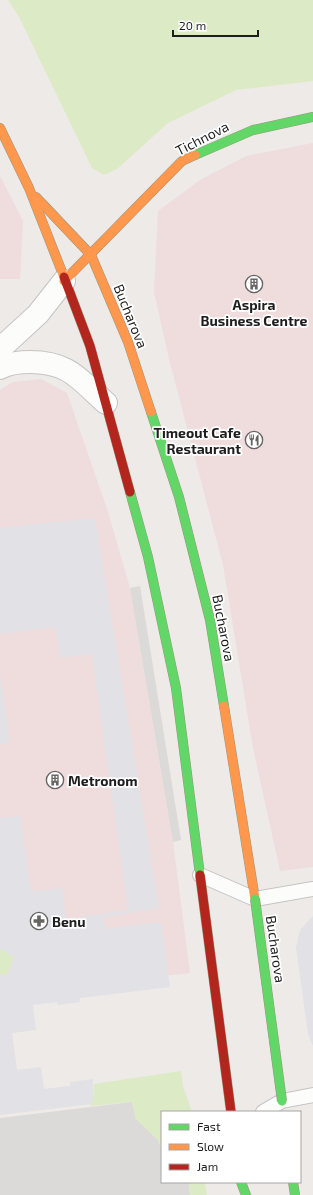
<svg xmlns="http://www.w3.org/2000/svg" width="313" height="1195" viewBox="0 0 313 1195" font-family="'Exo 2',sans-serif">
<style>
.commercial{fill:#efdddd}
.religious{fill:#dbdad8}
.grass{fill:#dcebc5}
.plaza{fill:#e1e1e6}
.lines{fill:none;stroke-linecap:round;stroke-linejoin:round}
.lane-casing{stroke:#c5c4c3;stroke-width:16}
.street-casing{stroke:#c5c4c3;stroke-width:24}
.fast-casing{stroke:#97967e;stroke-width:10}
.slow-casing{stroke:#97967e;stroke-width:10}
.jam-casing{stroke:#97967e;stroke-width:10}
.lane{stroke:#fcfcfb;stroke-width:14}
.street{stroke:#fcfcfb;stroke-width:22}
.fast{stroke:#63d668;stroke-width:9}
.slow{stroke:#ff974d;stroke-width:9}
.jam{stroke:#b3261e;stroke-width:9}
.fast-bridge-casing{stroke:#97967e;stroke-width:10;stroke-linecap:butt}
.jam-bridge-casing{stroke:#97967e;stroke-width:10;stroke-linecap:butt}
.fast-bridge{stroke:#63d668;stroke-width:9}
.jam-bridge{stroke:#b3261e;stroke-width:9}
.labels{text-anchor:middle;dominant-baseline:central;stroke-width:3.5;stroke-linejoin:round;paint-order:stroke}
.street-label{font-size:14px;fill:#1e1e1e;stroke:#fff}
.poi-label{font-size:14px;font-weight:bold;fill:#1e1e1e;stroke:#fff;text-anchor:start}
</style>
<rect width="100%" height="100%" fill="#edeae7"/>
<g class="commercial">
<path d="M313 143V867L280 871 253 748 223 565 169 359 154 292 158 211 200 180 246 156Z"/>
<path d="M0 176 23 221 20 279H0Z"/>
<path d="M41 379 67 393 108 512 130 588 173 842 190 973 0 994V390L13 382Z"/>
</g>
<g class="religious">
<path d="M140 586 181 840 173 842 130 588Z"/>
<path d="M132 1102 136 1119 158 1140 162 1151V1182H189L190 1195H0V1118Z"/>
</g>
<g class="grass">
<path d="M8 0H313V81L236 90 168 123 117 169 104 175 92 168 19 17Z"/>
<path d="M0 949 14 956 8 974 0 975Z"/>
<path d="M181 1071 183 1086 192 1112H162V1151L158 1140 136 1119 132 1102 90 1106 93 1100 94 1084Z"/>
<path d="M189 1182H205L207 1195H190Z"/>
</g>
<g class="plaza">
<path d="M95 518 159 908 104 917V922L106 929 161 922 170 987 80 998V1002L58 1005 57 1002 33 1005 36 1030 12 1033 17 1070 41 1067 44 1089 70 1086V1082L93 1079V1100L91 1104 0 1115V975L8 974 14 957 0 949V818L20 816 31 892 62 888 66 919 128 910 92 654 60 658 56 627 0 634V528Z"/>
<path d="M0 673 10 743 0 744Z"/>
<path d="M313 916V1046L308 1034 296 947 300 930Z"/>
</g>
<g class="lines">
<defs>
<g id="lane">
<path d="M200 875 255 899 313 889"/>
<path d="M263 1112 282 1101 313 1095"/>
</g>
<g id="street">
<path d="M0 349 38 314 64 281"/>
<path d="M0 368C9 363 20 362 30 362 69 362 79 379 106 403"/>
</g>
<g id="fast">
<path d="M195 155 253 130 313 117"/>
<path d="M151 412 179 497 210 620 224 706"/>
<path d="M130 492 148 557 176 688 200 875"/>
<path d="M241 1182 246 1195"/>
<path d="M293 1182 295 1195"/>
</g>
<g id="slow">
<path d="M0 128 29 188 64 277"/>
<path d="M36 197 91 255 128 342 151 412"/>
<path d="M64 281 182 161 195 155"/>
<path d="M224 706 255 899"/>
</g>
<path id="jam" d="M64 277 90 346 130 492"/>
</defs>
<use href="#lane" class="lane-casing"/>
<use href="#street" class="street-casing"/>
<use href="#fast" class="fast-casing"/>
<use href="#slow" class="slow-casing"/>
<use href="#jam" class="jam-casing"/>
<use href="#lane" class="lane"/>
<use href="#street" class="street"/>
<use href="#fast" class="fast"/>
<use href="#slow" class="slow"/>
<use href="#jam" class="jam"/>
<defs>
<path id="fast-bridge" d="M255 899 282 1101"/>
<path id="jam-bridge" d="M200 875 231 1112"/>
</defs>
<use href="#fast-bridge" class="fast-bridge-casing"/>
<use href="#jam-bridge" class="jam-bridge-casing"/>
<use href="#fast-bridge" class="fast-bridge"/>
<use href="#jam-bridge" class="jam-bridge"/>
</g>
<defs>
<symbol id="building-ring" viewBox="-11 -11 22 22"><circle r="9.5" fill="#fff" stroke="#666564" stroke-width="1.5"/><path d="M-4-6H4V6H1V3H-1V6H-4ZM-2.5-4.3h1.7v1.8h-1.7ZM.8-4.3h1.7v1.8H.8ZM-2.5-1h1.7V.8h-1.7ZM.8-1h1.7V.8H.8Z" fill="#666564"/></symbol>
<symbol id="restaurant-ring" viewBox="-11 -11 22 22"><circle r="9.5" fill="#fff" stroke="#666564" stroke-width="1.5"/><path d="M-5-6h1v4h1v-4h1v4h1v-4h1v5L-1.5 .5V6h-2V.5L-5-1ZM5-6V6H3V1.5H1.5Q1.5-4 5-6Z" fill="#666564"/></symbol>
<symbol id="pharmacy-ring" viewBox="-11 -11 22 22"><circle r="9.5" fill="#fff" stroke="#666564" stroke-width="1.5"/><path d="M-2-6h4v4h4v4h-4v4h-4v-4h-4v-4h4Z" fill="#666564"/></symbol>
</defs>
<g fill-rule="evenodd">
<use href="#building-ring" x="244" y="274" width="20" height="20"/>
<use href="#restaurant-ring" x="244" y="430" width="20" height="20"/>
<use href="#building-ring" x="45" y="770" width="20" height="20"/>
<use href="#pharmacy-ring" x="29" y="911" width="20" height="20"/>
</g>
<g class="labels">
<g class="street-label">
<text transform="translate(202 138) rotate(-27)">Tichnova</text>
<text transform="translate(131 316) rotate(68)">Bucharova</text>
<text transform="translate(224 628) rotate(79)">Bucharova</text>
<text transform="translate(276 949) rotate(82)">Bucharova</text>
</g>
<g class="poi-label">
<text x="254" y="304" text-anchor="middle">Aspira<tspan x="254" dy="16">Business Centre</tspan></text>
<text x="241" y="432" text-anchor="end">Timeout Cafe<tspan x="241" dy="16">Restaurant</tspan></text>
<text x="68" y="780">Metronom</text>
<text x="52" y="921">Benu</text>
</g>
</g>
<rect x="161" y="1111" width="140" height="72" fill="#ffffff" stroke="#a5a5a5"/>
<rect x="169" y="1124" width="20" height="6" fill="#63d668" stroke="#a5a5a5"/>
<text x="197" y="1131" font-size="12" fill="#1e1e1e">Fast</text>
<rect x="169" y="1144" width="20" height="6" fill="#ff974d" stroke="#a5a5a5"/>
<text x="197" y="1151" font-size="12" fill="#1e1e1e">Slow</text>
<rect x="169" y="1164" width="20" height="6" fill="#b3261e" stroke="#a5a5a5"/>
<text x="197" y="1171" font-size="12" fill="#1e1e1e">Jam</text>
<path d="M173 30v6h85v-6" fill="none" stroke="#1e1e1e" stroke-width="2"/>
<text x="179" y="30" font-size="12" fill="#1e1e1e" stroke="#ffffff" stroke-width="3" paint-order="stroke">20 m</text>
</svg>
